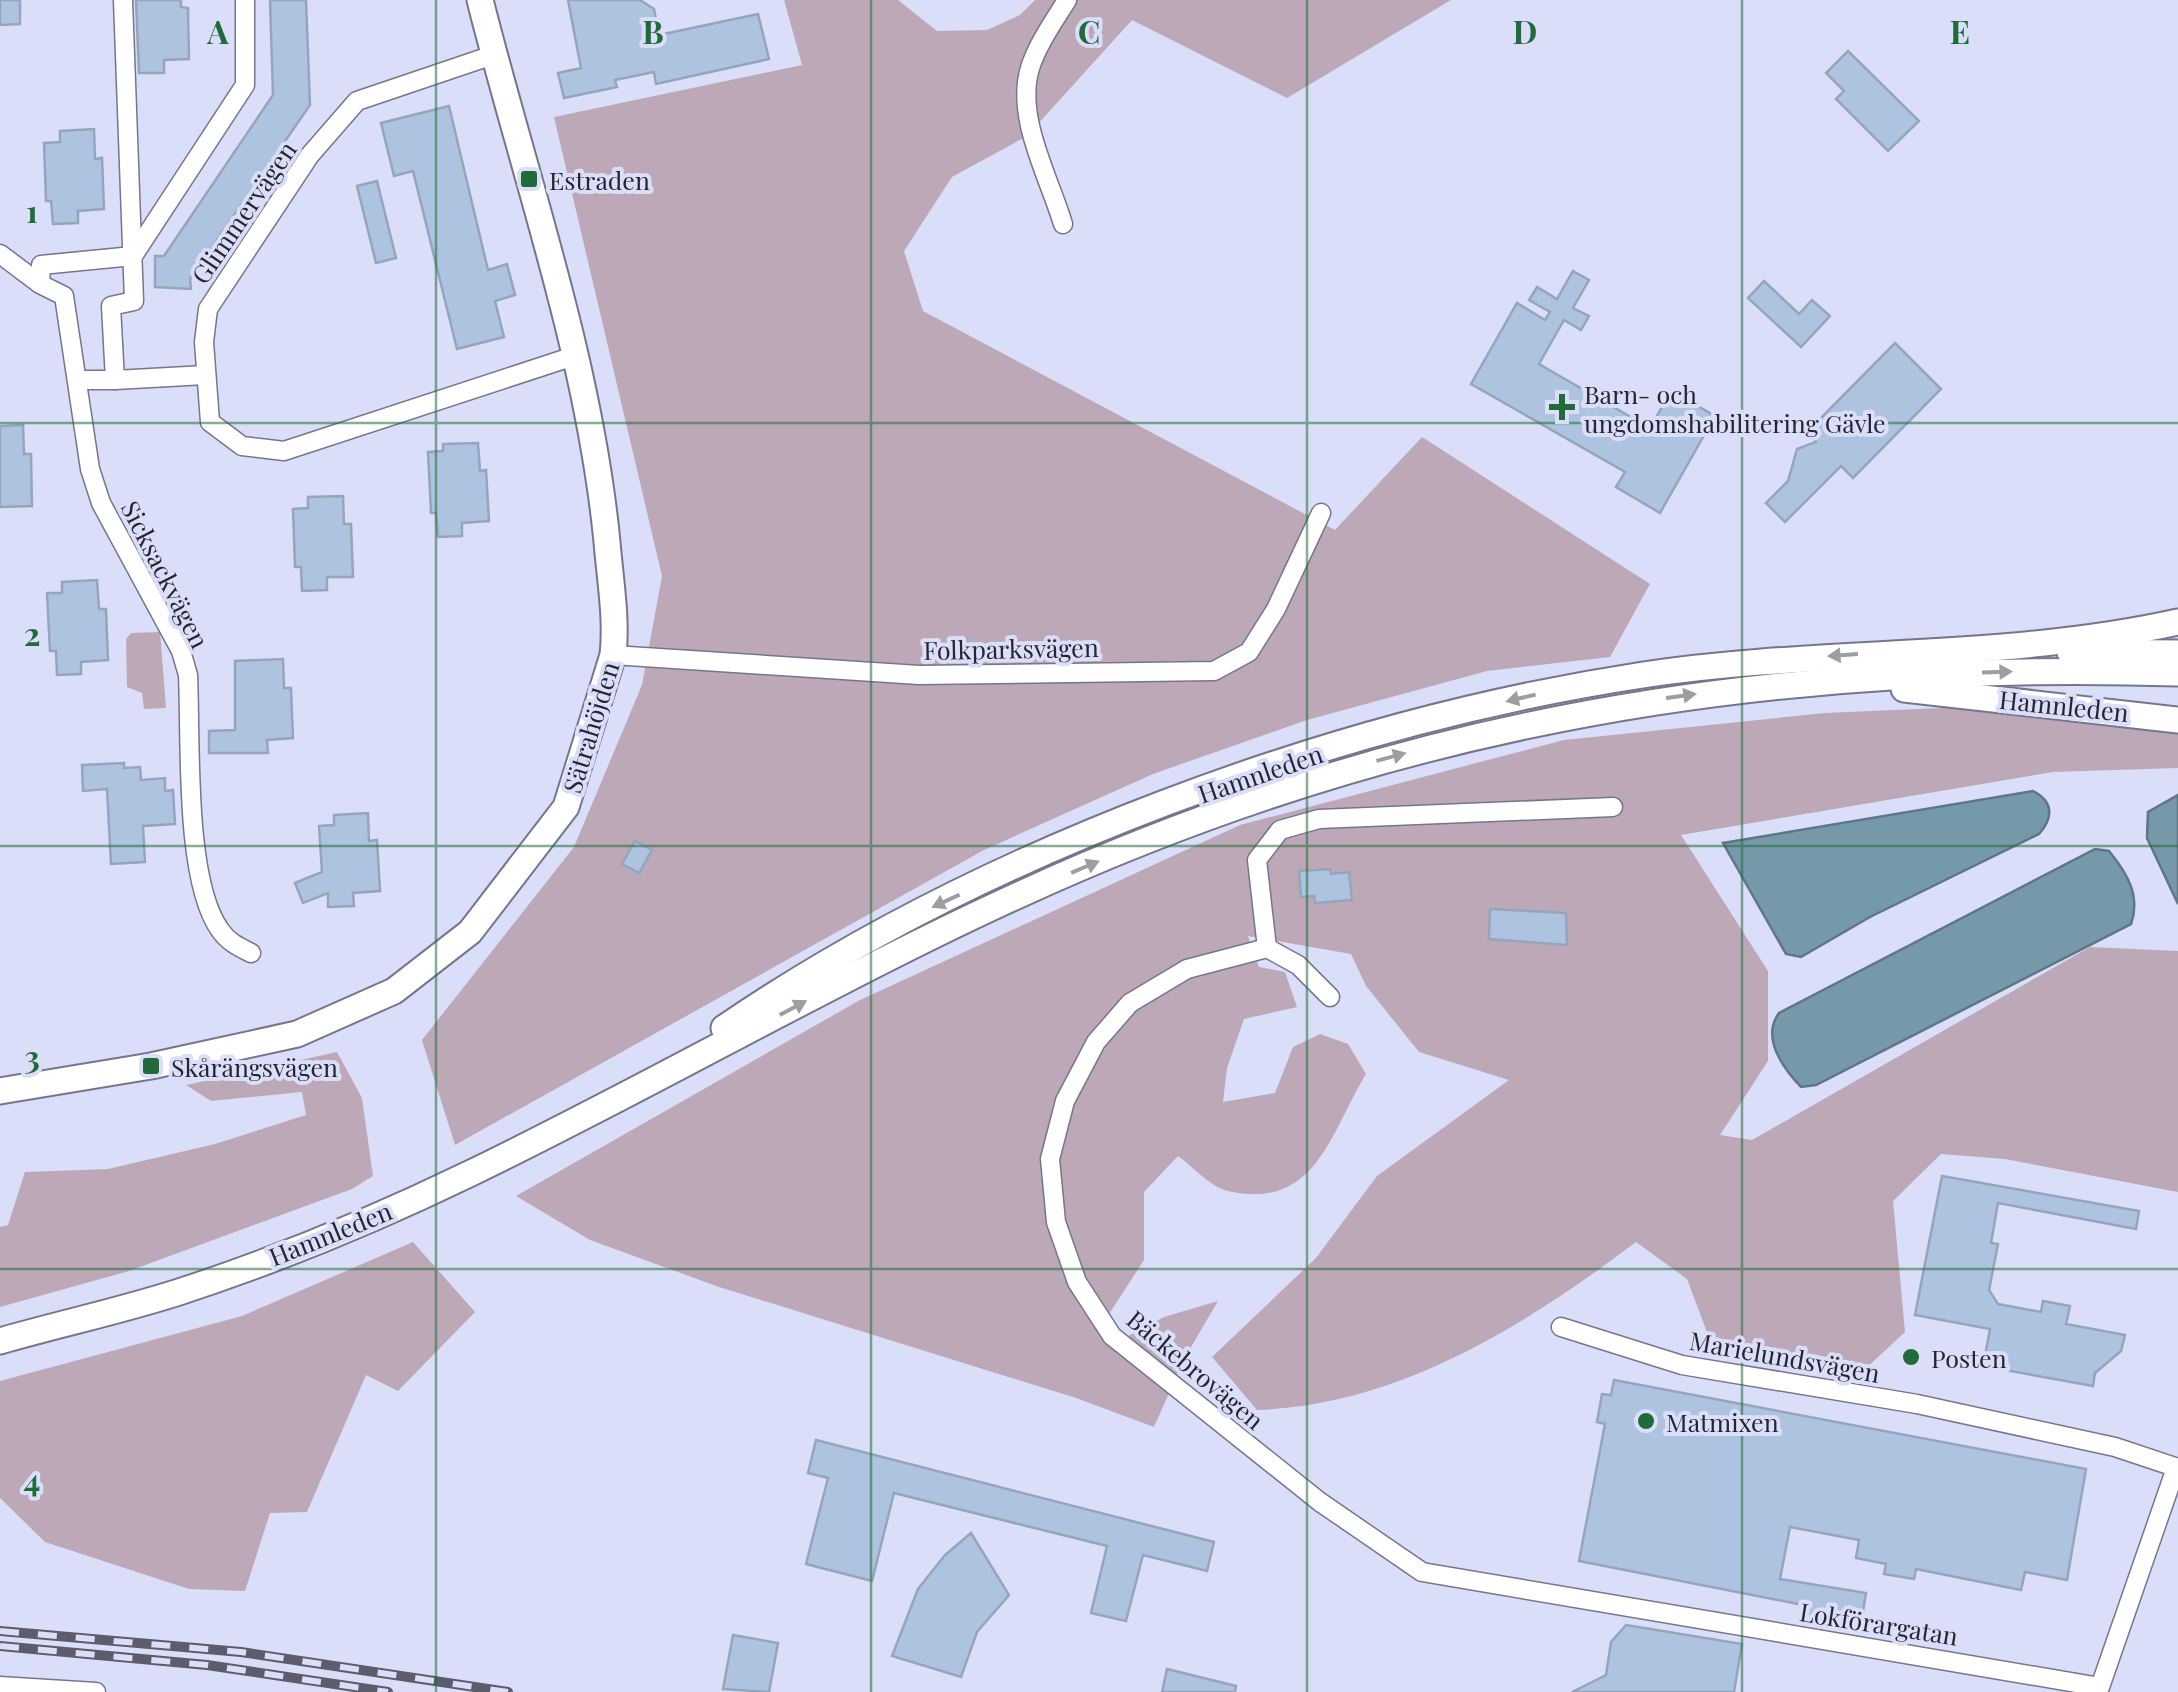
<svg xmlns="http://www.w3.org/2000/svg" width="2178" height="1692" viewBox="0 0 2178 1692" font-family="'Playfair Display',serif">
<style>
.green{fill:#bda8b8}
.water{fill:#7699aa;stroke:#5e7685;stroke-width:2.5}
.building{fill:#adc3df;stroke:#95a6bc;stroke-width:2.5}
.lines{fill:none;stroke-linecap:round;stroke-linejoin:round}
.street-casing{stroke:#74768e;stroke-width:21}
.secondary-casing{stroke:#74768e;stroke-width:29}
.street{stroke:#fff;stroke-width:18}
.secondary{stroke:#fff;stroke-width:25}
.rail-casing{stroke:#5b5d6c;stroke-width:10}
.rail{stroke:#dbdef9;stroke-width:6;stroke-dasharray:19;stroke-linecap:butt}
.oneway{fill:#9d9da2}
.grid{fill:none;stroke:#206b39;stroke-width:2.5;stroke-opacity:0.55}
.poi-dot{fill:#206b39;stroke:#dbdef9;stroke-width:4}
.labels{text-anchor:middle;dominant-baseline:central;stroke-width:8;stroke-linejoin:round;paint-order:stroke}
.poi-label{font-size:25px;fill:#252630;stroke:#dbdef9;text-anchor:start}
.street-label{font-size:25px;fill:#252630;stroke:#dbdef9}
.grid-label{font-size:32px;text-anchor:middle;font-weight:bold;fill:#206b39;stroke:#dbdef9;stroke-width:8;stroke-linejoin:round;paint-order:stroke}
</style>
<rect width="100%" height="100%" fill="#dbdef9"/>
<g class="green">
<path d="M784 0H898L937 31 987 30 1020 15 1035 0H1451L1287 98 1132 20 1027 136 952 177 904 251 923 311 1335 530 1422 437 1650 584 1610 657 1487 671 1307 720 1153 774 984 850 455 1145 422 1040 574 847 642 685 662 576 554 117 802 65Z"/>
<path d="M160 632 166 708 144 709 142 693 127 687 126 639 131 633Z"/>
<path d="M1964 707 2178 730V768L2053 772 1681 835 1768 971V1061L1720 1135 1752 1140 2090 947 2178 951V1192L2005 1159 1941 1154 1893 1201 1905 1332 1863 1371 1714 1351 1687 1279 1636 1242C1526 1325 1399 1405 1257 1410L1212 1357 1316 1258 1377 1176 1509 1080 1419 1052 1366 986 1351 954 1248 936 1259 967 1285 972 1297 1007 1244 1019 1227 1068 1223 1102 1275 1093 1293 1047 1320 1034 1348 1044 1366 1074C1330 1133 1316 1211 1228 1191 1212 1188 1192 1166 1178 1156L1144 1192V1260L1098 1331 1113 1344 1164 1317 1218 1301 1184 1359 1154 1427 1076 1398 719 1287 590 1240 516 1196 860 1000 1240 825 1564 740 1825 713Z"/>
<path d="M337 1052 362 1098 373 1176 352 1189 129 1271 0 1307V1227L8 1225 25 1172 108 1169 215 1144 306 1115 302 1092 211 1101 186 1085Z"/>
<path d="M413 1242 475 1312 398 1391 366 1375 307 1512 270 1513 245 1591 189 1589 45 1542 0 1498V1381L242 1316Z"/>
</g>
<g class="water">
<path d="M2033 791C2053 801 2054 817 2039 834L1870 917 1801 957 1786 954 1723 843Z"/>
<path d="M2178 795V904L2147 838 2148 812Z"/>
<path d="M2095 849 2109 851C2127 873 2141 896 2131 924L1816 1085 1801 1087C1783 1068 1761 1038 1779 1013Z"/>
</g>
<g class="building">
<path d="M0 0H20V24L0 25Z"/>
<path d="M136 0H181V7L188 8 189 59 164 60V73H139Z"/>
<path d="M270 0H306L310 105 190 279 191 289 155 287V256H164L273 95Z"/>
<path d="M568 0H640L654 9 659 35 758 14 769 59 656 84 654 72 615 80 617 87 564 98 558 73 581 68Z"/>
<path d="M1848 51 1919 121 1888 151 1836 99 1844 91 1826 73Z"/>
<path d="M449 106 488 270 507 264 515 295 495 301 504 337 457 349 413 171 394 176 381 123Z"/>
<path d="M94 129 95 159 102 158 104 209 78 211V223L53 224 51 201H46L44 143 60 142V131Z"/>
<path d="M377 181 396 258 376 263 357 186Z"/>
<path d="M1573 271 1589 280 1573 308 1589 316 1581 330 1564 320 1539 364 1650 428 1671 391 1715 416 1660 513 1616 487 1625 472 1471 384 1517 303 1545 320 1550 312 1529 300 1537 287 1557 299Z"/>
<path d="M1764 281 1799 314 1812 300 1830 316 1801 347 1748 298Z"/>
<path d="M1895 343 1941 389 1853 478 1841 466 1785 522 1766 503 1788 481 1797 449 1816 442 1807 432Z"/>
<path d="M23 425 24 454H31L32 506 0 507V426Z"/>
<path d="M478 443 480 471 486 470 489 521 462 523V536L438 537 436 513H431L428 452 443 451V444Z"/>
<path d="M343 496 344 524H351L353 577H327V590L302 591 301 567H295L293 509 308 508V497Z"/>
<path d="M97 580 99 609H106L108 660 81 662V674L57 675 56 651H50L47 593H62V582Z"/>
<path d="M283 659 284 688H291L293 738 267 740 268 753H209V731L235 730V661Z"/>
<path d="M124 763V768L140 767 141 780 165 778V791L173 790 175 824 143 826 145 862 111 864 107 789 83 791 82 765Z"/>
<path d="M368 813 369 841 377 840 380 891 353 893 354 906 328 907V893L303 903 295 883 322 872 319 826 334 825V815Z"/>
<path d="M635 841 652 850 639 873 622 864Z"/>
<path d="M1330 869 1331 874 1349 872 1352 900 1315 903 1314 896 1301 897 1299 871Z"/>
<path d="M1490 909 1566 913 1567 945 1489 939Z"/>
<path d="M1942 1176 2139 1211 2136 1229 1998 1203 1991 1243 1998 1244 1989 1290 1998 1304 2041 1312 2043 1301 2070 1306 2066 1324 2125 1335 2121 1351 2095 1373 2093 1386 1983 1366 1990 1329 1915 1315Z"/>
<path d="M1614 1380 2086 1469 2067 1580 2025 1572 2021 1590 1916 1569 1914 1579 1884 1574 1886 1564 1856 1558 1859 1540 1790 1527 1780 1579 1866 1593 1861 1624 1801 1614 1803 1605 1579 1561 1605 1424 1597 1422 1602 1394 1611 1395Z"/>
<path d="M816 1440 1214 1542 1207 1571 1143 1555 1126 1621 1091 1613 1107 1546 894 1493 872 1581 806 1564 828 1478 808 1473Z"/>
<path d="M971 1533 1009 1595 977 1632 961 1677 892 1656 918 1589 945 1555Z"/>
<path d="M1626 1625 1742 1644 1734 1692H1572L1606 1675 1611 1642Z"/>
<path d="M733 1635 778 1643 769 1692 723 1689Z"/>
<path d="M1167 1669 1236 1686 1235 1692H1162Z"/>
</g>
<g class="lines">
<defs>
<g id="street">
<path d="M123 0 134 301 111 306 115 380 205 375"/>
<path d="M493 55 357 101 310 155 208 309 204 342 210 422 242 446 284 451 574 356"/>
<path d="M1063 224C1049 177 1015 117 1030 68 1037 45 1054 21 1067 0"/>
<path d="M0 254 40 284 64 296 90 469 101 503 181 651 188 675C191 739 184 880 220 930 228 942 239 947 251 953"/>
<path d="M133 256 245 85V0"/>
<path d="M40 284 41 265 133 256"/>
<path d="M77 380H115"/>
<path d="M613 655 919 675 1214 671 1249 652 1276 609 1321 513"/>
<path d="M1267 948 1257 860 1280 830 1319 819 1613 807"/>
<path d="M1330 997 1298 965 1267 948 1187 969 1130 1003 1096 1042 1065 1101 1050 1159 1056 1222 1077 1282 1112 1336 1320 1502 1422 1572 2100 1687 2176 1468"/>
<path d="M1561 1327 1682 1365 1917 1404 2115 1447 2178 1468"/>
<path d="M0 1686 96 1692"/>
</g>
<g id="secondary">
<path d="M2070 652 2178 653"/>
<path d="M1904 689 2178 720"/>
<path d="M724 1028C982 852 1334 722 1643 675 1820 648 2003 661 2178 622"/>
<path d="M0 1091 151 1066 297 1034 394 991 470 932 566 807 613 655C617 618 610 579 607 542 589 357 525 179 480 0"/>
<path d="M0 1341C59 1324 120 1311 179 1292 277 1260 376 1219 469 1174 695 1065 911 933 1145 841 1483 707 1815 662 2178 673"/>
</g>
</defs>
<use href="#street" class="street-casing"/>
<use href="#secondary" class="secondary-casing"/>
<use href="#street" class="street"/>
<use href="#secondary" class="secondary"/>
<defs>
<g id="rail">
<path d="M0 1631 241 1652 508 1692"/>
<path d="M0 1646 207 1665 388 1692"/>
</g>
</defs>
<use href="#rail" class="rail-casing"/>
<use href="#rail" class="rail"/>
</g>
<defs><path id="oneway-solid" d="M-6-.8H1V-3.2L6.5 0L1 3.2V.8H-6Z" transform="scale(2.5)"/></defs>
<g class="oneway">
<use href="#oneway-solid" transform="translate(1843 655) rotate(176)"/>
<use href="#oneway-solid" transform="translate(1997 672) rotate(-2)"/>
<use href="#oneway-solid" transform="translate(1681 696) rotate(-8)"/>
<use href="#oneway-solid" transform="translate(1521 698) rotate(167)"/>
<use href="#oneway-solid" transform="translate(1391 757) rotate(-15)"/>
<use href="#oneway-solid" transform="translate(1085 867) rotate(-23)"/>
<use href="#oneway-solid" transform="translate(946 901) rotate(155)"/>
<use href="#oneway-solid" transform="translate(793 1008) rotate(-28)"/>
</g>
<path class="grid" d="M436 0V1692M871 0V1692M1307 0V1692M1742 0V1692M0 423H2178M0 846H2178M0 1269H2178"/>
<g class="poi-dot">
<rect x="519" y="169" width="20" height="20" rx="5"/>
<path d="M1557 392h10v10h10v10h-10v10h-10v-10h-10v-10h10z"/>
<rect x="141" y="1056" width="20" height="20" rx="5"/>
<circle cx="1911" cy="1357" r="10"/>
<circle cx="1646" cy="1421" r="10"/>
</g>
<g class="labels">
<g class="poi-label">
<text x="549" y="179">Estraden</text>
<text x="1584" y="393">Barn- och<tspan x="1584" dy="29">ungdomshabilitering Gävle</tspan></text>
<text x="171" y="1066">Skårängsvägen</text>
<text x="1931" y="1357">Posten</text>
<text x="1666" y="1421">Matmixen</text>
</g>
<g class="street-label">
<text transform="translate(243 212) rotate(-56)">Glimmervägen</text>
<text transform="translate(166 574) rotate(63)">Sicksackvägen</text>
<text transform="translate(1011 648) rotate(-1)">Folkparksvägen</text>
<text transform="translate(2064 705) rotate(6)">Hamnleden</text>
<text transform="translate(590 727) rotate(-73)">Sätrahöjden</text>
<text transform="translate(1260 773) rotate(-19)">Hamnleden</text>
<text transform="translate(330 1233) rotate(-22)">Hamnleden</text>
<text transform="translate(1785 1356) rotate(10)">Marielundsvägen</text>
<text transform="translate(1196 1369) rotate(40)">Bäckebrovägen</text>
<text transform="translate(1879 1623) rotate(9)">Lokförargatan</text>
</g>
</g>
<g class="grid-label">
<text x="218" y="44">A</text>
<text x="653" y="44">B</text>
<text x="1089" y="44">C</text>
<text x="1525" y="44">D</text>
<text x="1960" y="44">E</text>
<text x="32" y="223">1</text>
<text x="32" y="646">2</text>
<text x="32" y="1069">3</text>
<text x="32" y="1492">4</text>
</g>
</svg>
